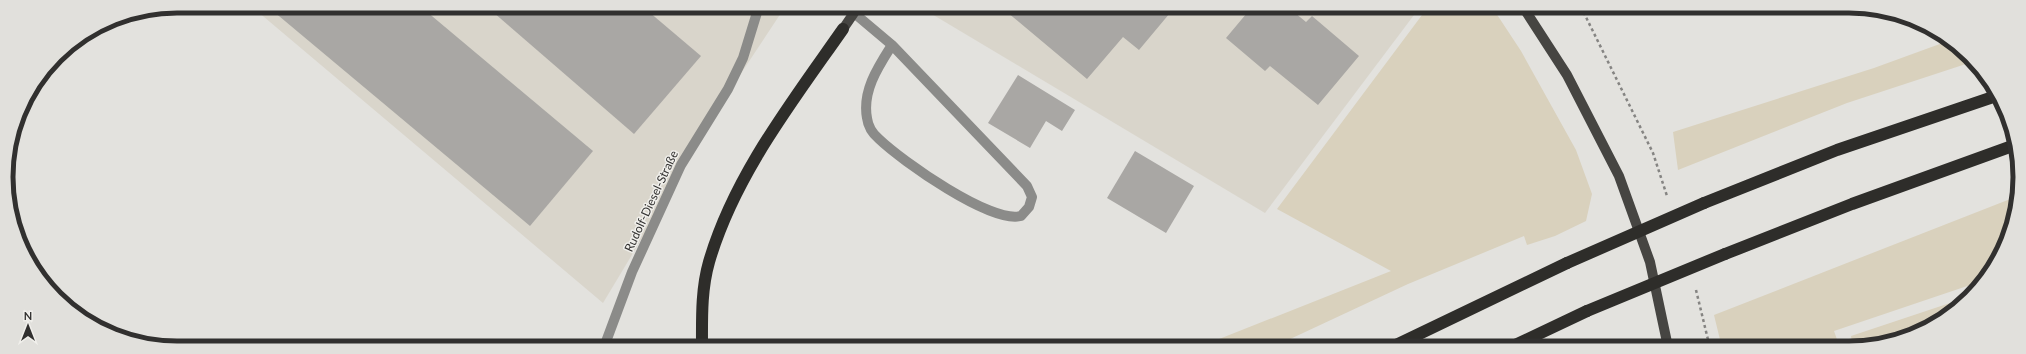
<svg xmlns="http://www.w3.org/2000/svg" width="2026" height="354" viewBox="0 0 2026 354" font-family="Lato,sans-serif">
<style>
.built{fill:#d9d5cb}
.green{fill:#d9d1bd}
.building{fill:#a9a7a4}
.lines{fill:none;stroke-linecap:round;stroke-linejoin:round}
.path{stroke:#858482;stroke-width:2.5;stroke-dasharray:3 3;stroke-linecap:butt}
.minor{stroke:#8b8b89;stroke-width:10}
.major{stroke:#464542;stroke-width:10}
.highway{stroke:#2e2d2a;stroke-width:12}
.highway-bridge{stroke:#2e2d2a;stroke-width:12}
.labels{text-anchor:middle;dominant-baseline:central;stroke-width:3;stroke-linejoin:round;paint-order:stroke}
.street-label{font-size:12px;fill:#31302f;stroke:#f0efeb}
.rim{fill:none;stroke:#31302f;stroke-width:5}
</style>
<rect width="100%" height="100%" fill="#e3e2de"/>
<g class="built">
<path d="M251 6 785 7 738 78 603 303Z"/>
<path d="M920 7H1420L1265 213Z"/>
</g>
<g class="green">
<path d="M1428 7H1492L1521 51 1576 150 1592 194 1586 221 1555 236 1527 245 1524 236 1408 284 1273 347H1199L1391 271 1277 209Z"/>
<path d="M1948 41 1972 62 1847 103 1678 170 1673 132 1874 68Z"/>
<path d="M2018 196 2002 253 1982 281 1834 331 1840 348H1722L1714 315Z"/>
<path d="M1971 296 1924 330 1860 348H1853L1851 336Z"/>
</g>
<g class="building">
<path d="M267 6H420L593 151 530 226Z"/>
<path d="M486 6H642L701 56 634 134Z"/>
<path d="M1001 7H1175L1139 50 1123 37 1087 79Z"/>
<path d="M1252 7H1288L1306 22 1312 16 1359 56 1318 105 1270 66 1265 71 1226 38Z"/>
<path d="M1018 75 1075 110 1062 131 1046 121 1030 148 988 123Z"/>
<path d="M1135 151 1194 186 1166 233 1107 198Z"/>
</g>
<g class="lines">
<g class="path">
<path d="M1581 7 1653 153 1667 196"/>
<path d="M1696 290 1710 348"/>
</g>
<g class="minor">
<path d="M854 13 892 45 1027 186 1032 197 1029 207 1021 216C991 224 902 161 879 139 873 134 868 126 867 118 862 91 878 67 892 45"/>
<path d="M604 347 632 272 681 165 728 89 743 58 759 6"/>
</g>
<g class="major">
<path d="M1523 7 1567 75 1619 176 1650 262 1668 347"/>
<path d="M843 29 858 7"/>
</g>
<g class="highway">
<path d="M1704 203 1837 150 1996 96"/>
<path d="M1725 254 1852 204 2015 145"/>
<path d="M702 347C702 319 701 290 709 262 734 176 792 102 843 29"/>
<path d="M1392 347 1567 263"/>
<path d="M1511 347 1587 311"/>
</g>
<g class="highway-bridge">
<path d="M1567 263 1704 203"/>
<path d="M1587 311 1725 254"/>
</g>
</g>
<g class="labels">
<g class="street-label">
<text transform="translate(651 201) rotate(-65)">Rudolf-Diesel-Straße</text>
</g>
</g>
<path d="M0 0H2026V354H0ZM177 13H1849A164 164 0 0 1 2013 177V177A164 164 0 0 1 1849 341H177A164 164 0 0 1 13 177V177A164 164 0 0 1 177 13Z" fill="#e1e0dc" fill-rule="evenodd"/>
<path class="rim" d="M177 13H1849A164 164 0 0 1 2013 177V177A164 164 0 0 1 1849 341H177A164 164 0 0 1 13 177V177A164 164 0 0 1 177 13Z"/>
<g transform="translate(28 326)" stroke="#f0efeb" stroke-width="3" paint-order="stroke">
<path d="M0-3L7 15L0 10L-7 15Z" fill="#31302f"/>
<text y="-6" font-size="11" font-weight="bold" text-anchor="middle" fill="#31302f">N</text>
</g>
</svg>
